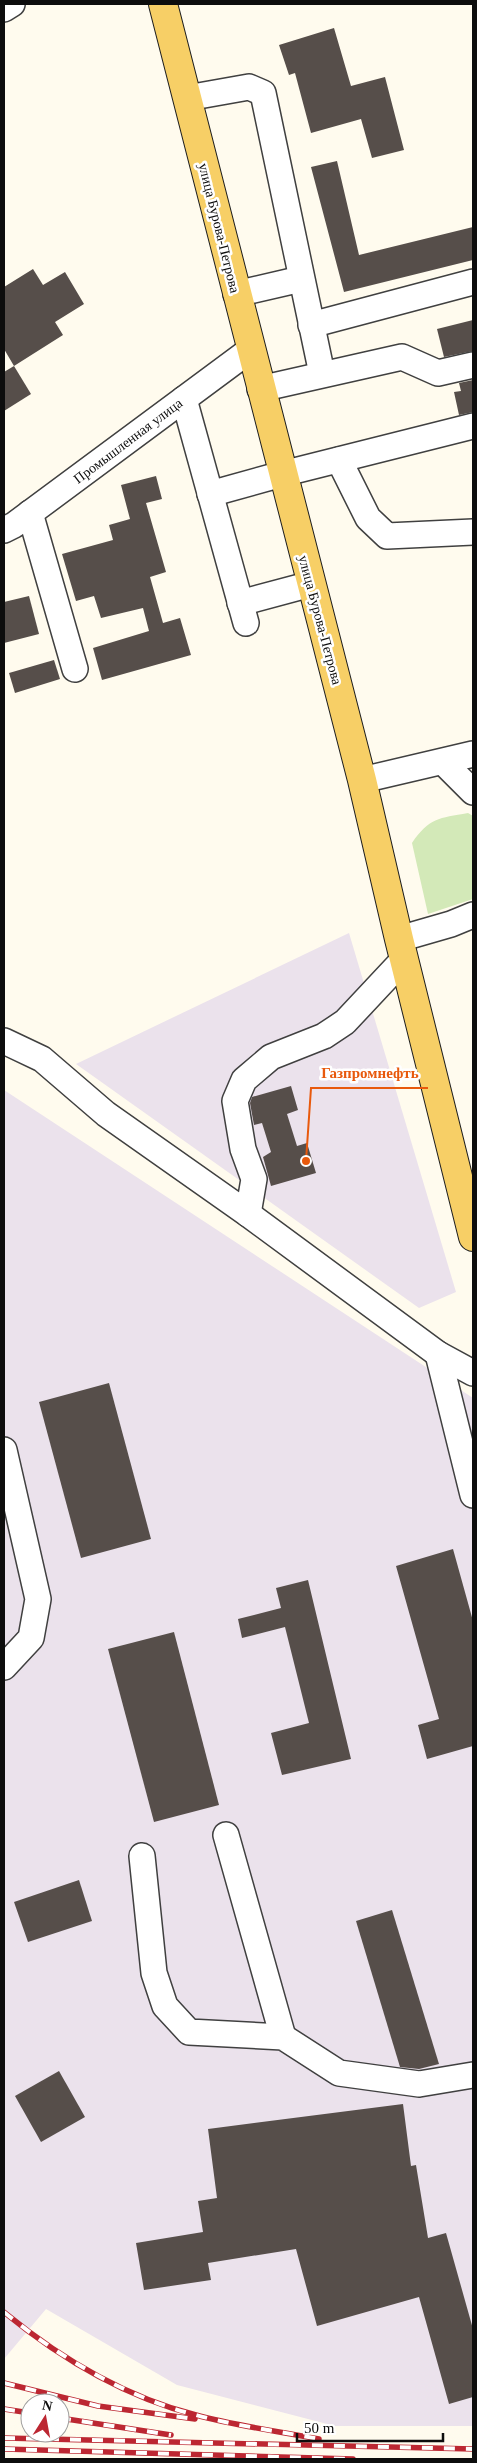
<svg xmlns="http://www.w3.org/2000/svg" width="477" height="2463" viewBox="0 0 477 2463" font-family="'Times New Roman',serif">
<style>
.industrial{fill:#ebe2ec}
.green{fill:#d3e9b8}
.building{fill:#564e4a}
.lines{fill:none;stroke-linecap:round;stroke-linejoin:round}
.minor-casing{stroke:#404040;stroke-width:28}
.major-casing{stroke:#1e1e1e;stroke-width:30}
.minor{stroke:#fff;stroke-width:25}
.major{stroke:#f7cf66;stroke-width:28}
.rail-casing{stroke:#bc2732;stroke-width:5.5}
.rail{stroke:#fff;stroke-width:4;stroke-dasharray:11;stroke-linecap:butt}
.labels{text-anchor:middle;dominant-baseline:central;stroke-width:5;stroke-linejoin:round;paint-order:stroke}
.street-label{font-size:14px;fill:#0d0d0d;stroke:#fff}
.leader{fill:none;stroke:#e8590c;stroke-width:2}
.callout-dot{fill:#e8590c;stroke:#fff;stroke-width:2}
.callout-label{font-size:15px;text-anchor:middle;font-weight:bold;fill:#e8590c;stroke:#fff;stroke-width:5;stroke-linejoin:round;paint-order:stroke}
</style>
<rect width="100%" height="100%" fill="#fffbee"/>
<g class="industrial">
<path d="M349 933 456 1292 419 1308 76 1064Z"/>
<path d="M4 1090 473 1398V2426H335L177 2385 46 2309 4 2359Z"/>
</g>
<path class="green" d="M468 813 473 816V899L428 914 412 843C429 818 439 818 468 813Z"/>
<g class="building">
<path d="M334 28 351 86 385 77 404 150 372 158 361 119 311 133 295 73 289 75 279 45Z"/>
<path d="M337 161 359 255 473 227V260L344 292 311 167Z"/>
<path d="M33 269 43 285 65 272 84 304 55 322 63 335 14 366 4 349V287Z"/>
<path d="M473 320V351L444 357 437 329Z"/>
<path d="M14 366 31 394 4 411V372Z"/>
<path d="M473 380V412L459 415 454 392 461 391 459 383Z"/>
<path d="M156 476 162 499 146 503 166 572 150 577 163 623 180 618 191 655 102 680 93 648 149 631 143 608 101 618 94 596 76 601 62 554 113 540 109 525 130 519 121 485Z"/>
<path d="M29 596 39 634 4 643V602Z"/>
<path d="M54 660 60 679 15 693 9 673Z"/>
<path d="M291 1086 298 1110 287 1114 297 1146 307 1143 316 1173 271 1186 263 1157 271 1152 262 1123 254 1125 250 1103 252 1097Z"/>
<path d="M109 1383 151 1539 81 1558 39 1402Z"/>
<path d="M453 1549 473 1621V1746L427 1759 418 1725 439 1719 396 1566Z"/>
<path d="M308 1580 351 1759 282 1775 271 1733 309 1723 285 1627 242 1638 238 1619 281 1608 276 1588Z"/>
<path d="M174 1632 219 1805 154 1822 108 1649Z"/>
<path d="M79 1880 92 1921 28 1942 14 1902Z"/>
<path d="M392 1910 439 2064 419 2069 400 2067 356 1921Z"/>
<path d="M59 2071 85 2117 41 2142 15 2096Z"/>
<path d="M403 2104 411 2166 416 2165 428 2238 446 2233 473 2329V2397L449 2404 419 2297 317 2326 296 2249 208 2263 211 2280 144 2290 136 2243 203 2232 198 2201 217 2198 208 2129Z"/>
</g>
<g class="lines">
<defs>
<g id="minor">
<path d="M4 9 12 4"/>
<path d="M187 98 249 87 263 93 322 374"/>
<path d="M236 294 301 279"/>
<path d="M311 325 473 282"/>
<path d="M260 389 402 357 438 373 473 365"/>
<path d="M184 399 246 623"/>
<path d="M339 460 368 518 387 536 473 532"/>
<path d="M210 494 282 474 473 426"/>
<path d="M30 513 75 669"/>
<path d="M4 530 14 525 250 350"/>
<path d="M240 603 311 584"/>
<path d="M443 762 473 792"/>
<path d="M362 780 473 754"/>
<path d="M399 939 451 924 473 915"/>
<path d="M4 1041 42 1059 106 1114 248 1214 438 1354 473 1373"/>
<path d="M248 1214 254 1179 243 1149 235 1101 244 1080 271 1057 324 1036 345 1022 404 959"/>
<path d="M438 1354 473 1495"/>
<path d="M4 1450 38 1599 31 1638 4 1667"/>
<path d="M226 1835 283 2037"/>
<path d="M142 1856 154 1973 165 2006 189 2032 283 2037 339 2073 419 2084 473 2075"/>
</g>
<path id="major" d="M163 4 362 780 399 939 473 1237"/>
</defs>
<use href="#minor" class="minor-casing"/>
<use href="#major" class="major-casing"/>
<use href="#minor" class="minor"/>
<use href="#major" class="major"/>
<defs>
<g id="rail">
<path d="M4 2312C60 2358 126 2397 196 2415 236 2426 278 2431 319 2439"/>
<path d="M4 2383 98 2406 195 2419"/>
<path d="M4 2409 30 2413"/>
<path d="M60 2418 171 2435"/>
<path d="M4 2438 473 2449"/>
<path d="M4 2449 353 2459"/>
</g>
</defs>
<use href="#rail" class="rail-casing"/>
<use href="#rail" class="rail"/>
</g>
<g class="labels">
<g class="street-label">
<text transform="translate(219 228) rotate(76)">улица Бурова-Петрова</text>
<text transform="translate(128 441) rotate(-37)">Промышленная улица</text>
<text transform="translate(320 620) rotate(75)">улица Бурова-Петрова</text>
</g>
</g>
<path class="leader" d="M306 1161L311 1088H428"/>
<circle class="callout-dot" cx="306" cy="1161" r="5"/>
<g class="callout-label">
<text x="370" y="1078">Газпромнефть</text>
</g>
<rect width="477" height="2463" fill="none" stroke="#0d0d0d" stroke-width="10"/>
<g transform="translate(45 2418) rotate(11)"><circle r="24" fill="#ffffff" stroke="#9e9e9e"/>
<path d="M0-4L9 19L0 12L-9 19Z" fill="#bc2732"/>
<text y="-8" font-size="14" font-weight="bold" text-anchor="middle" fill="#0d0d0d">N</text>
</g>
<path d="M297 2433v8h146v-8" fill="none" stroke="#0d0d0d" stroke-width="2.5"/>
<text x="304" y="2433" font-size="15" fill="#0d0d0d" stroke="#ffffff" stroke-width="4" paint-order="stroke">50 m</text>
</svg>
